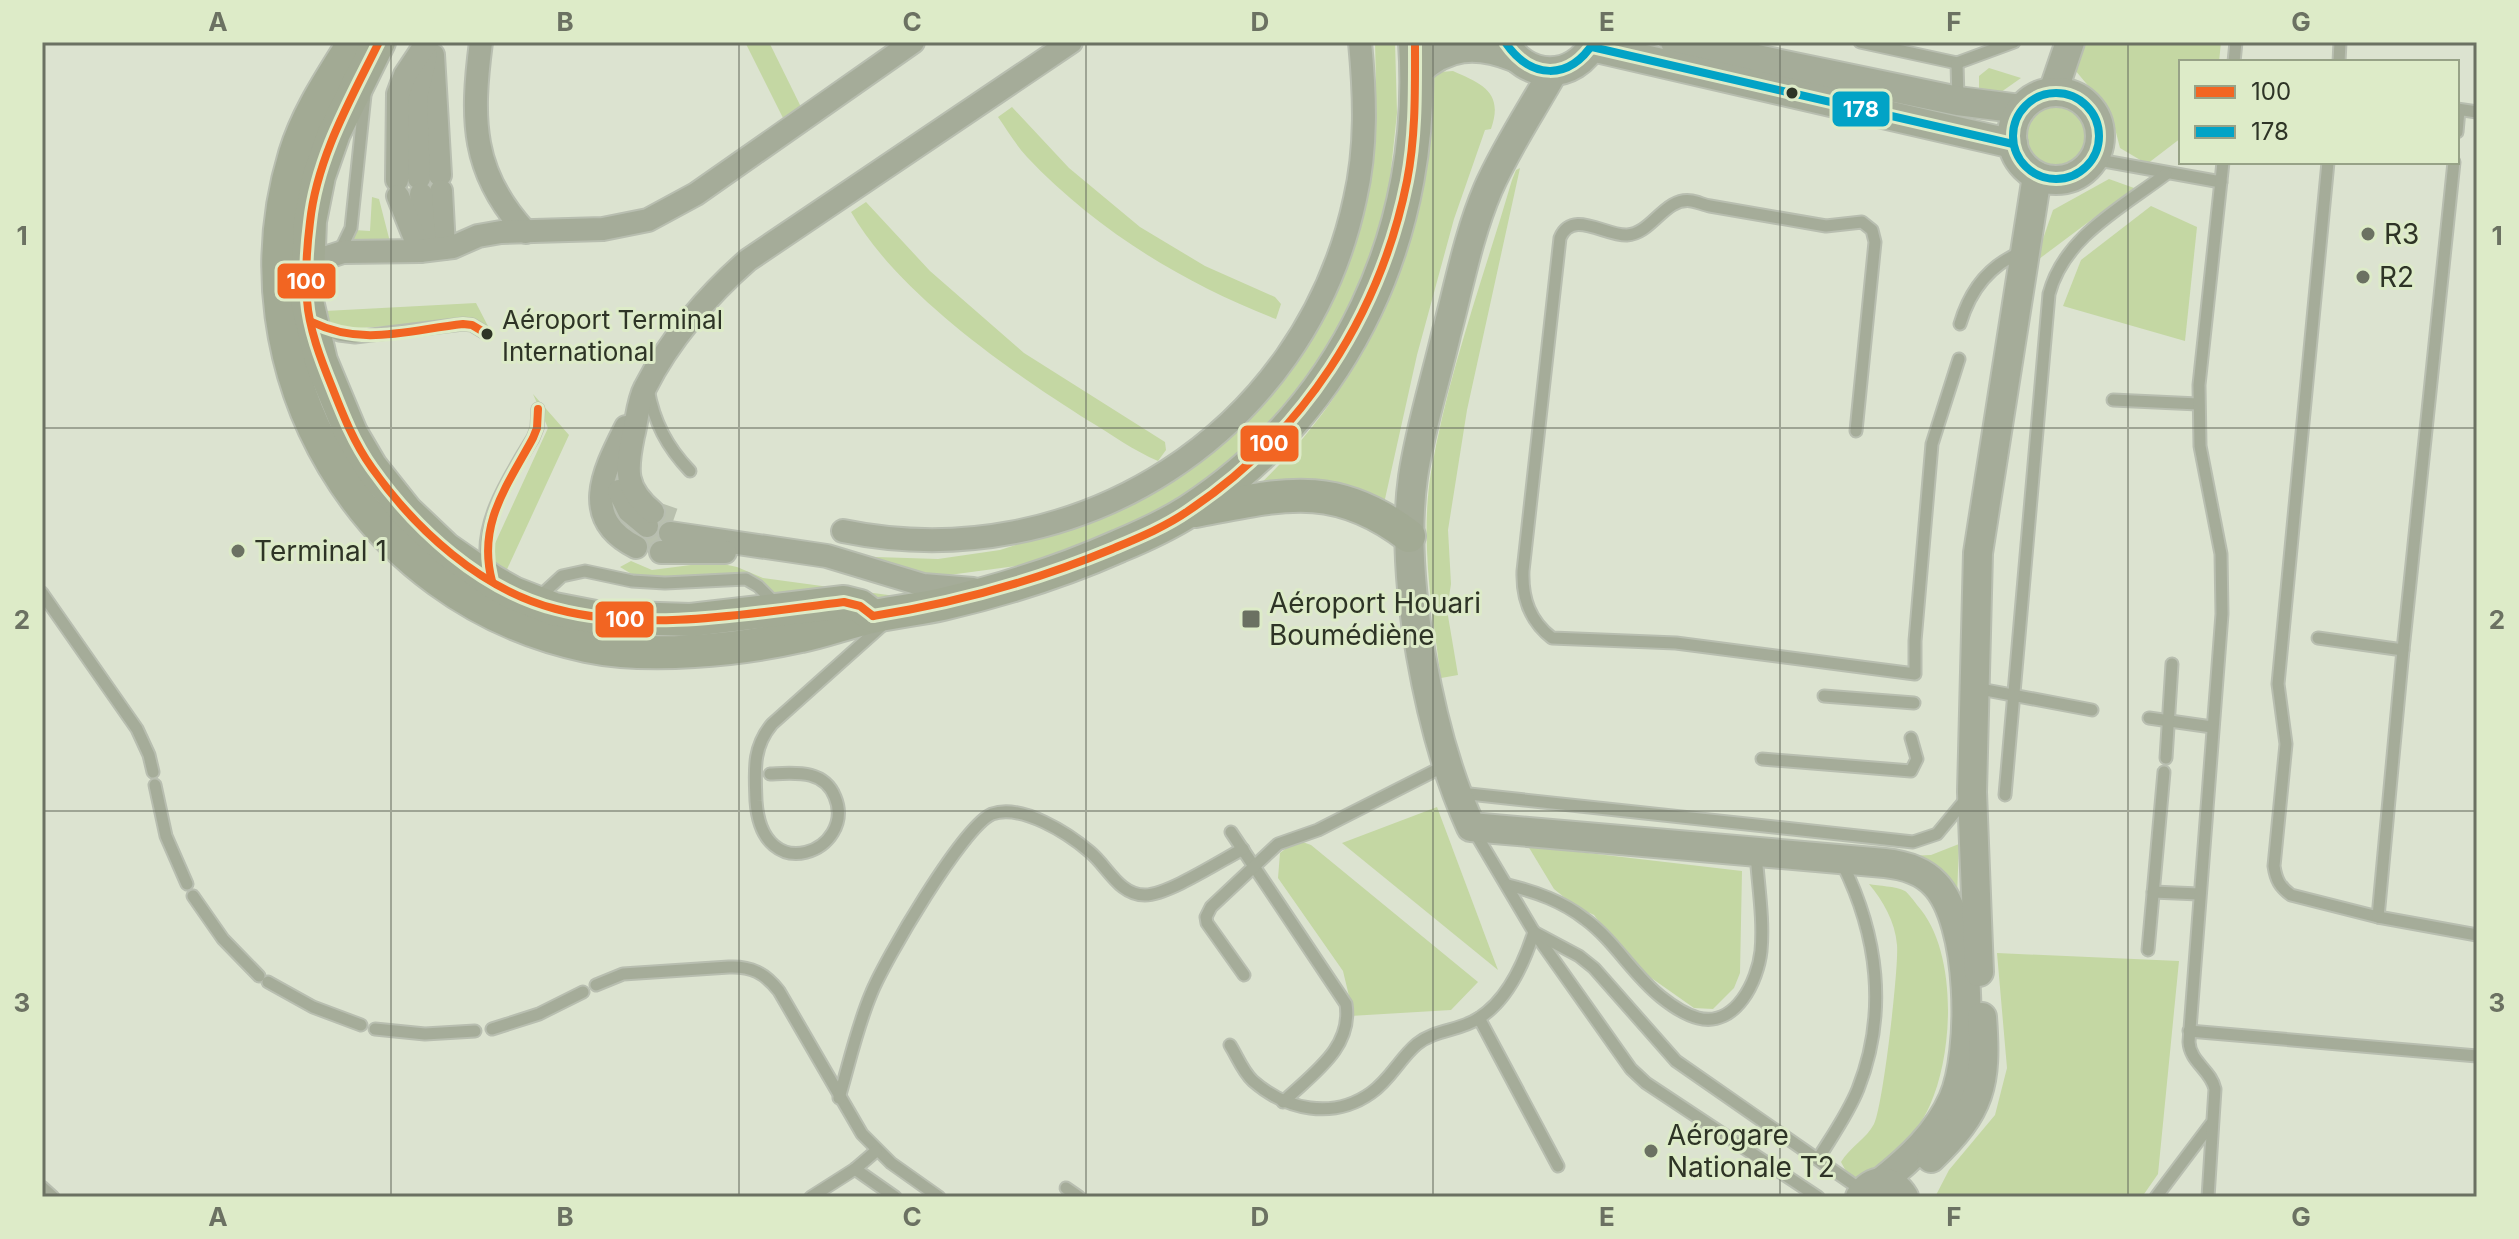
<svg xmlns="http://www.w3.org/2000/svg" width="2519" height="1239" viewBox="0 0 2519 1239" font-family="Inter,sans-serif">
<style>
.green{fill:#c4d7a3}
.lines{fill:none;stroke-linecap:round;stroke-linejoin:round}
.minor-tunnel{stroke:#b9c0ae;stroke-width:22;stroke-dasharray:22 11;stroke-linecap:butt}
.service-casing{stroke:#b8beb0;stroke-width:15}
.minor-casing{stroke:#b8beb0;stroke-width:26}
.tertiary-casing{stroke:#b8beb0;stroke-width:32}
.secondary-casing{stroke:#b8beb0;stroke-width:36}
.service{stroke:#a5ac99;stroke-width:11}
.minor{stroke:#a5ac99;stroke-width:22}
.tertiary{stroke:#a5ac99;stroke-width:28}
.secondary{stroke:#a2aa94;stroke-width:32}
.bus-1-casing{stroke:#ddebc8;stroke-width:14}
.bus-2-casing{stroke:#ddebc8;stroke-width:14}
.bus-1{stroke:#f26522;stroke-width:8}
.bus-2{stroke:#02a3c6;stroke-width:8}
.grid{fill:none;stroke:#6b7162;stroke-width:2;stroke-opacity:0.55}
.bus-dot{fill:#2e3426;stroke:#ddebc8;stroke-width:3}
.poi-dot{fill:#6b7162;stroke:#ddebc8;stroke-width:3}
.labels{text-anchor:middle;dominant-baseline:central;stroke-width:6;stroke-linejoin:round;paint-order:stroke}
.bus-label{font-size:26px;fill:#2e3426;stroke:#ddebc8;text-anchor:start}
.poi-label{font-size:28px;fill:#2e3426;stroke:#ddebc8;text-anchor:start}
.line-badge{stroke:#ddebc8;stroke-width:3}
.badge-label{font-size:22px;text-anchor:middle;font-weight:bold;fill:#fff}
.neatline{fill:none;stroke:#6b7162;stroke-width:3}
.grid-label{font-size:26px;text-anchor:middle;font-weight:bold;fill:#6b7162}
</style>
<rect width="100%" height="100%" fill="#dce3d0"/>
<g class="green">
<path d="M745 42H769L801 107 783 118Z"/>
<path d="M1375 42H1395L1397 113 1387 207 1360 290 1306 383 1236 456 1210 479 1150 517 1046 562 949 575 916 574 812 549 876 557 938 559 1000 550 1062 530 1122 505 1182 472 1308 334 1370 147 1376 81Z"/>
<path d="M2077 42H2221L2219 62H2181V138L2147 164 2120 148 2111 113 2075 70Z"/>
<path d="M1989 68 2021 78 1994 97 1979 95V76Z"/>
<path d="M1453 71C1482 84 1504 92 1491 129L1485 130 1454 219 1417 355 1381 517 1259 485C1327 421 1380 337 1406 247 1411 230 1412 211 1414 193 1420 154 1426 116 1431 78L1440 72Z"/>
<circle cx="2057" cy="136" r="32"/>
<path d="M1012 107 1069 168 1140 227 1205 266 1275 297 1281 304 1276 319C1183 283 1096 230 1027 157 1016 145 1007 130 998 117Z"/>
<path d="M1520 168 1467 410 1448 530 1451 584 1447 610 1458 675 1441 678C1432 611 1420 540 1431 472 1448 373 1484 276 1512 180L1516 170Z"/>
<path d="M2109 179 2134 188 2035 262 2053 210Z"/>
<path d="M372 197 379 199 389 238 399 251 350 243 354 230 370 231Z"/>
<path d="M866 202 930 271 1024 353 1165 442 1166 450 1158 461C1134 451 1111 434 1089 421 1011 372 897 293 851 212Z"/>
<path d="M2151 206 2197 227 2185 341 2063 306 2081 260Z"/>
<path d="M476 303 490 330 475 321 340 329 331 323 325 311Z"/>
<path d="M533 394 569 435 503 578 493 563 492 550 548 428Z"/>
<path d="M631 561 652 570 714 562 737 567 763 578 925 600 836 596 761 598 747 585 645 582 620 567Z"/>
<path d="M1437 807 1498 970 1342 843Z"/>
<path d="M1297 840 1311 845 1478 982 1451 1010 1350 1016 1349 996 1343 971 1278 878 1280 853Z"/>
<path d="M1959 844 1957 896 1907 856 1931 855Z"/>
<path d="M1528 846 1742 871 1740 973 1734 988 1713 1009 1694 1008 1630 963 1594 915 1575 906 1554 889Z"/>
<path d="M1869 884C1879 886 1895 886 1905 891 1909 894 1914 901 1917 905 1958 950 1954 1052 1930 1105 1916 1137 1887 1161 1857 1178L1847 1173 1841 1162C1849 1148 1867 1138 1874 1124 1883 1106 1899 967 1897 945 1895 921 1883 901 1869 884Z"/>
<path d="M1997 953 2179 961 2158 1174 2142 1197H1935L1949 1170 1995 1115 2007 1068Z"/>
</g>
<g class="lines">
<g class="minor-tunnel">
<path d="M653 512 679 521"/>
<path d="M642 535 665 542"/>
</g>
<defs>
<g id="service">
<path d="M1860 42 1957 63 2014 42"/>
<path d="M2234 62 2236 42"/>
<path d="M2339 62 2340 42"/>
<path d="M1957 63 1958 100"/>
<path d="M2457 109 2477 112"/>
<path d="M2457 132 2459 110"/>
<path d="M2093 159 2221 182"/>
<path d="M2328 162 2278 684 2286 744 2274 866C2276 880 2280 887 2291 895L2378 917 2477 935"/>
<path d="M340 251 351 228 365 95"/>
<path d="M1960 324C1970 290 1989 265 2022 252"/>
<path d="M319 327 339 335 355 337 463 324 472 325 487 334"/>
<path d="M648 389C654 422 667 447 690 471"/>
<path d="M2113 400 2198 404"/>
<path d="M1856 431 1875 242 1872 230 1862 222 1826 226 1710 206C1704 205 1698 202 1692 201 1665 196 1652 234 1627 235 1605 236 1572 209 1560 238L1523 571C1522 599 1530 621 1552 638L1676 643 1915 674V641L1932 444 1959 359"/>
<path d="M489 571C475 528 511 474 533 438L537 428 538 409"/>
<path d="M42 593 137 729 149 755 153 772"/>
<path d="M537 599 562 576 585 571 632 581 665 583 746 579 758 586 778 606"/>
<path d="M2318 638 2403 650"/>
<path d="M1975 688 2092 710"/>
<path d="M1824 696 1914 703"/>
<path d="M2149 718 2212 727"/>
<path d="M2166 758 2172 664"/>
<path d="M1762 759 1911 771 1917 759 1911 738"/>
<path d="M770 774C795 773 824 769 835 797 857 850 762 890 756 801 755 771 752 748 772 724L885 623"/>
<path d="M155 785 166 836 187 884"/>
<path d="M1460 793 1913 842 1937 834 1966 799"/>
<path d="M2005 795 2049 294C2064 237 2121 208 2166 174"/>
<path d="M1474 831 1534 932 1631 1069 1646 1083 1818 1197"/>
<path d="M1231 832 1346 1004C1353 1048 1312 1074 1283 1102"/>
<path d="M1508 885C1536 892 1562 901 1585 919 1615 941 1632 974 1661 997 1671 1005 1686 1015 1698 1018 1736 1028 1758 980 1761 951 1764 919 1758 885 1756 853"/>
<path d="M2153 892 2199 894"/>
<path d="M193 896 223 939 259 976"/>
<path d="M2378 917 2403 650 2454 162"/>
<path d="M2148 950 2164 772"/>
<path d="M1244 975 1207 923 1206 917 1211 907 1278 844 1318 830 1446 765"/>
<path d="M268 982 313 1007 361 1025"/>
<path d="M596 985 623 974 729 967C751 966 765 973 779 991L862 1134 891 1163 939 1197"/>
<path d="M1479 1018 1558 1166"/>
<path d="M375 1029 425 1034 475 1031"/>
<path d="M492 1029 539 1014 583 992"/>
<path d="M2189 1031 2477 1056"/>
<path d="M1230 1045C1237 1056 1243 1072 1253 1081 1286 1110 1333 1120 1371 1093 1390 1080 1400 1058 1417 1044 1436 1029 1460 1031 1479 1018 1508 1000 1524 963 1534 932L1579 956 1594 968 1676 1061 1863 1191"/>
<path d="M839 1098C849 1064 857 1027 871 994 884 961 963 826 992 814 1009 808 1029 815 1044 822 1061 830 1076 840 1090 852 1108 867 1119 895 1145 895 1168 895 1220 861 1243 849"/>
<path d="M1818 1159C1832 1136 1848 1114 1858 1089 1888 1013 1878 935 1842 863"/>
<path d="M855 1169 895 1197"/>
<path d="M42 1187 53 1197"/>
<path d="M1066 1188 1079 1197"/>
<path d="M811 1197 855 1169 876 1151"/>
<path d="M2156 1197 2211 1124"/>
<path d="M2208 1197 2215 1089C2211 1070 2190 1062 2189 1042L2222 614 2221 554 2200 446 2199 385 2223 162"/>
</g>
<g id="minor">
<path d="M481 42C471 119 471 173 526 232"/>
<path d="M433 55 440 175"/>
<path d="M419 178 416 98 426 55"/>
<path d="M397 180 398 94 405 75 427 42"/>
<path d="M441 191 444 248"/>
<path d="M421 194 425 245"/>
<path d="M398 196 420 251"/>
<path d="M306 264 343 252 420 251 453 247 478 236 501 232 603 229 648 220 696 194 913 42"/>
<path d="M626 427C605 469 578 518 636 547"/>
<path d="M619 491 629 511 647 526"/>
<path d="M653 512C624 488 626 470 633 436 637 421 638 401 645 388 669 340 708 295 748 260L1071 42"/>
<path d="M843 531C1076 579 1305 433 1355 199 1367 147 1365 95 1360 42"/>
<path d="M670 533 827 556 923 585 973 589"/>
<path d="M661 552H725"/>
</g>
<g id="tertiary">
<path d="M1505 42C1524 80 1575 82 1594 42"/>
<path d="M1675 42 1958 101 2021 109"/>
<path d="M1592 47 2013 144"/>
<path d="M1417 72C1446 44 1477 42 1514 57"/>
<path d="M1553 72C1531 111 1506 148 1488 189 1468 236 1459 286 1446 335 1435 382 1420 429 1413 477 1399 578 1429 735 1471 827L1885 863C1904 865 1922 870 1935 884 1972 922 1974 1052 1953 1099 1938 1133 1910 1159 1881 1182"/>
<path d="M2053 92 2070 42"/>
<circle cx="2056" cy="136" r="44"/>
<path d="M1979 972 1972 792 1978 553 2037 176"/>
<path d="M1931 1158C1981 1110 1987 1085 1982 1017"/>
<path d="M1860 1197C1871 1177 1893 1178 1904 1197"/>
</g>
<g id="secondary">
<path d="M354 42C332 78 308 112 295 154 229 371 365 600 587 646 649 659 739 650 801 636 826 631 851 621 876 616 898 611 921 609 943 604 1003 590 1063 571 1119 546 1143 536 1167 525 1189 511 1348 407 1428 229 1415 42"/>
<path d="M379 42 334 133 319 176 310 221 307 301 321 361 351 433 371 467 406 511 446 549 492 581 513 593 554 609 595 617 691 620 844 602 860 606 873 616"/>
<path d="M1195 511C1280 495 1334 478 1409 536"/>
</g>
</defs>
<use href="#service" class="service-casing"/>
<use href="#minor" class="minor-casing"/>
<use href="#tertiary" class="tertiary-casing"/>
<use href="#secondary" class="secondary-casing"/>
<use href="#service" class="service"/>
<use href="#minor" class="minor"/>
<use href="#tertiary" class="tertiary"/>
<use href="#secondary" class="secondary"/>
<defs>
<g id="bus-1">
<path d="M379 42C351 99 317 157 310 222 307 246 305 275 307 300 309 329 321 360 332 387 343 415 354 443 372 468 415 529 481 590 556 609 646 633 753 613 844 602L860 606 873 616"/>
<path d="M312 322C363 347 409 330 463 324L472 325 487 334"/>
<path d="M492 581C477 524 507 486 533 438L537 428 538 409"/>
<path d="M873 616C956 603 1035 581 1112 549 1138 538 1165 527 1188 511 1302 435 1380 316 1407 181 1416 135 1415 88 1415 42"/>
</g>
<g id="bus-2">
<path d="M1505 42C1531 80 1569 81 1594 42"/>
<path d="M1592 47 2013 144"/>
<circle cx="2056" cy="136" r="43"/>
</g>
</defs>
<use href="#bus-1" class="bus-1-casing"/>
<use href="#bus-2" class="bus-2-casing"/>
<use href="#bus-1" class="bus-1"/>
<use href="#bus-2" class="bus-2"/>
</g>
<path class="grid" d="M391 42V1197M739 42V1197M1086 42V1197M1433 42V1197M1780 42V1197M2128 42V1197M42 428H2477M42 811H2477"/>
<g class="bus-dot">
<circle cx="1792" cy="93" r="7"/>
<circle cx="487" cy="334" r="7"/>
</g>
<g class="poi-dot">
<circle cx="2368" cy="234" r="8"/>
<circle cx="2363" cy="277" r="8"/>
<circle cx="238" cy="551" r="8"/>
<rect x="1241" y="609" width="20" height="20" rx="4"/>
<circle cx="1651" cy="1151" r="8"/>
</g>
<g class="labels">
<g class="bus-label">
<text x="502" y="319">Aéroport Terminal<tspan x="502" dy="32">International</tspan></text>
</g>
<g class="poi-label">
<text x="2384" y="234">R3</text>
<text x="2379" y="277">R2</text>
<text x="254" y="551">Terminal 1</text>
<text x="1269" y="603">Aéroport Houari<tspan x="1269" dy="32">Boumédiène</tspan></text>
<text x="1667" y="1135">Aérogare<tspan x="1667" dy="32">Nationale T2</tspan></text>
</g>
</g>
<g class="line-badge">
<rect x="1831" y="90" width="60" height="38" rx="8" fill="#02a3c6"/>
<rect x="276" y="262" width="61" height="38" rx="8" fill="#f26522"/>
<rect x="1239" y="424" width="61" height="39" rx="8" fill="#f26522"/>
<rect x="594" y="600" width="61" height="39" rx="8" fill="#f26522"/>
</g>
<g class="badge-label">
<text x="1861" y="117">178</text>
<text x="306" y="289">100</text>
<text x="1269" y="451">100</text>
<text x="625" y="627">100</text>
</g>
<rect width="2519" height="1239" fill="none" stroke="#ddebc8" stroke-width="88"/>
<rect x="2179" y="60" width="280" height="104" fill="#ddebc8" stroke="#97a287" stroke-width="2"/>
<rect x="2195" y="86" width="40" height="12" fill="#f26522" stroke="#97a287" stroke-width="2"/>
<text x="2251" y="100" font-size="24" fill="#2e3426">100</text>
<rect x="2195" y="126" width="40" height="12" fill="#02a3c6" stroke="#97a287" stroke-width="2"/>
<text x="2251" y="140" font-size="24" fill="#2e3426">178</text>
<rect x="44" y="44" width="2431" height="1151" class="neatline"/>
<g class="grid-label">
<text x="218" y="31">A</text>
<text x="565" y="31">B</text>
<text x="912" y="31">C</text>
<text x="1260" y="31">D</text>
<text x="1607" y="31">E</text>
<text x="1954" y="31">F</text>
<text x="2301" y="31">G</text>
<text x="22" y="245">1</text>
<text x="2497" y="245">1</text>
<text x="22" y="629">2</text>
<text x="2497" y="629">2</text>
<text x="22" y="1012">3</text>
<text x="2497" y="1012">3</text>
<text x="218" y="1226">A</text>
<text x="565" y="1226">B</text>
<text x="912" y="1226">C</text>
<text x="1260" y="1226">D</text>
<text x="1607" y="1226">E</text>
<text x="1954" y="1226">F</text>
<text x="2301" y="1226">G</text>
</g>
</svg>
